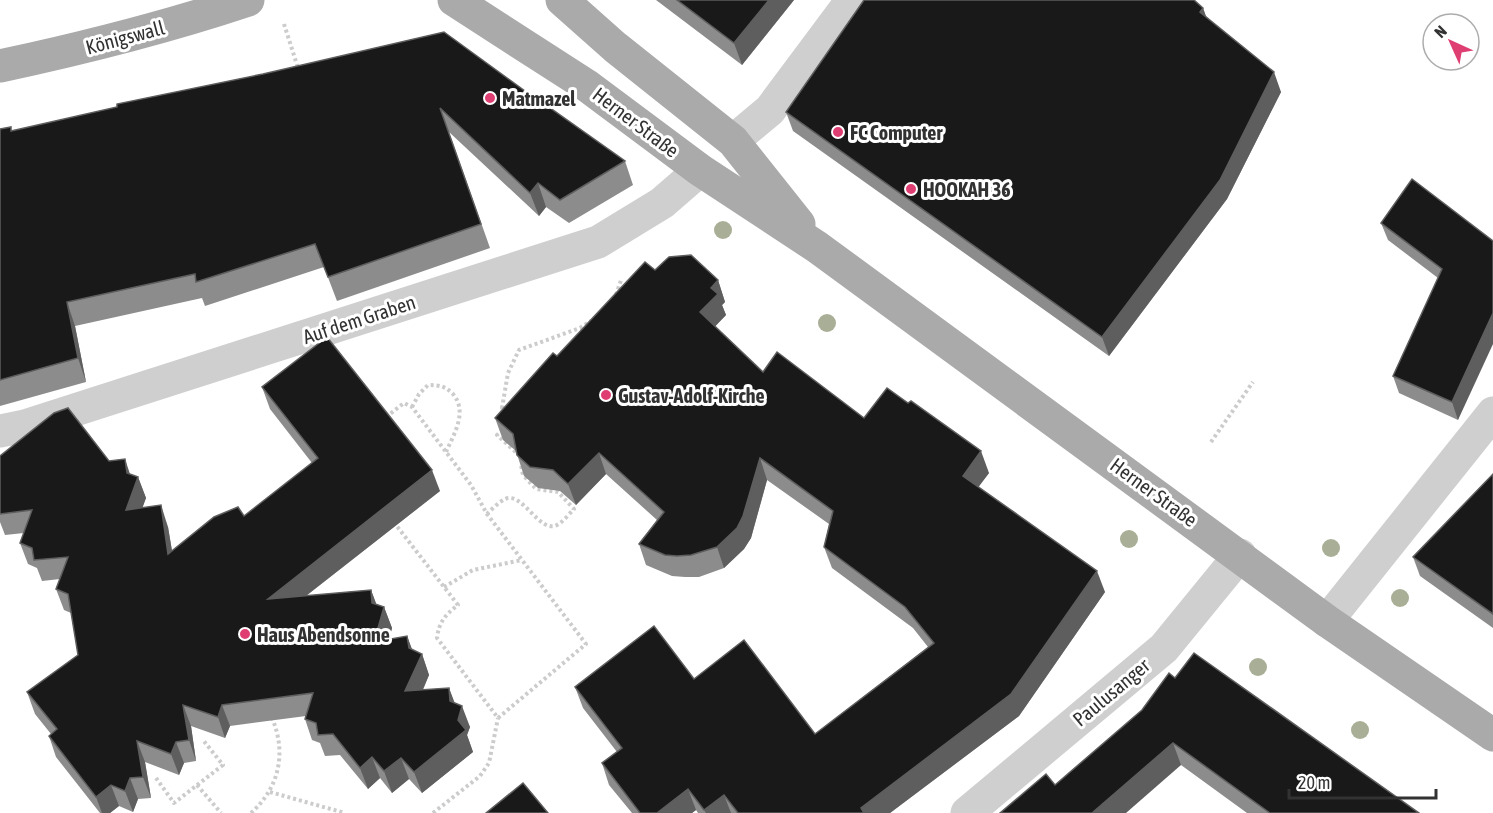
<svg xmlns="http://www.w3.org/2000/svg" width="1493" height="813" viewBox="0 0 1493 813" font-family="'Asap Condensed',sans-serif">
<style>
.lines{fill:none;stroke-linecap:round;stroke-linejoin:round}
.path{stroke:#ccc;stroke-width:4;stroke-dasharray:3 3;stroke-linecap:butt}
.minor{stroke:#cfcfcf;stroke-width:33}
.major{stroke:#aaa;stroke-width:33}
.tree{fill:#a8af96}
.wall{fill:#8c8c8c}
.shaded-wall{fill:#5e5e5e}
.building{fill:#191919;stroke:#5e5e5e;stroke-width:1.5}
.poi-dot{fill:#df3e73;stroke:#fff;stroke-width:2}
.labels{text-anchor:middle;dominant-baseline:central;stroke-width:6;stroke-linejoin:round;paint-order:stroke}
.street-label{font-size:20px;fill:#323232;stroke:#fff}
.poi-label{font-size:20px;font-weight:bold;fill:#323232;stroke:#fff;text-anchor:start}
</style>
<rect width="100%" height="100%" fill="#fff"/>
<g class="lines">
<g class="path">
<path d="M284 24 298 68"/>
<path d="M616 295 621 280"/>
<path d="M412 407 419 394 428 385C439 385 445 386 453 394 468 412 454 434 446 452"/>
<path d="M507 412 502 408 508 373 519 350 580 328 591 321"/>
<path d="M386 417 404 403 412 407 471 485 487 514 586 644 498 718 437 638C439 622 445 615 458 605L396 525"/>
<path d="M503 430 497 435 519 455"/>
<path d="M1211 442 1253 382"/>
<path d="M487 514C492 509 499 502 505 499 523 491 539 534 557 525 563 522 569 514 574 509L558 492 536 489 523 475 521 465"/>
<path d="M444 587 473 570 522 560"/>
<path d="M156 778 174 803 223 765 203 740"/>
<path d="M197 785 221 813"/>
<path d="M270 792 345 813"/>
<path d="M251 813C279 788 287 753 272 718"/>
<path d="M433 813 480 776 489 763 498 718"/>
</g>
<g class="minor">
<path d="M733 141 770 110 852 0"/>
<path d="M0 431 25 426 598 242 662 203 700 170"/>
<path d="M1327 621 1493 413"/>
<path d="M967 813 1164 648 1240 555"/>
</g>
<g class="major">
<path d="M454 0 586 85 700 170 817 247 1327 621 1493 735"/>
<path d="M562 0 615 47 733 141 799 224"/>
<path d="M0 66C84 48 167 27 248 0"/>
</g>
</g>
<g class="tree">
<circle cx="723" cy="230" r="9"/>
<circle cx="827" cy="323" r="9"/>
<circle cx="1129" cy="539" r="9"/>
<circle cx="1331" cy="548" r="9"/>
<circle cx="1400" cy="598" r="9"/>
<circle cx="1258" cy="667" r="9"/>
<circle cx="1360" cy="730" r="9"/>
</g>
<g class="wall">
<path d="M656 0H794L742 65Z"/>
<path d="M1203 8 1206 17 1281 92 1227 199 1109 356 793 131 786 112Z"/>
<path d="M536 99 625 161 633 185 569 223 546 207 539 216 449 132 490 248 337 301 324 267 205 306 202 298 75 326 86 382 0 406V129L12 130Z"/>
<path d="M1381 223 1493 241 1458 420 1399 393 1393 376 1438 278 1388 240Z"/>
<path d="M655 270 718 280 725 302 722 305 726 315 715 326 763 372 864 418 989 473 978 487 1105 592 1019 716 890 813H698L696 810 692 813H632L609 785 602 763 617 752 583 708 575 687 694 679 815 734 928 647 913 628 832 568 824 547 829 524 767 480 751 538 744 549 724 568 699 577H685L672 576 646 565 639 544 657 520 606 474 576 505 560 491 538 488 524 476 516 451 503 440 495 418 557 356Z"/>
<path d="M262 387 440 491 306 596 371 590 376 604 384 607 392 628 389 640 407 636 412 650 422 654 429 675 423 690 449 688 454 702 470 727 467 735 473 752 422 793 409 779 392 793 380 778 368 789 340 755 325 756 320 743 312 740 305 719 306 716 230 726 225 738 191 726 196 761 184 763 179 775 145 762 151 798 138 799 133 812 119 806 110 813H100L56 757 49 736 51 734 35 714 27 692 78 655 71 613 64 610 56 589 60 579 42 581 37 568 28 564 20 543 24 533 5 535 0 522V456L109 461 130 474 138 477 146 498 142 508 168 527 172 551 244 516 312 463 270 409Z"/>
<path d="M1493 474V628L1420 576 1413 557Z"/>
<path d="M1175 678 1419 813H1247L1181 765 1055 785 1142 710Z"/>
</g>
<g class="shaded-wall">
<path d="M769 0H794L742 65 734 43Z"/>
<path d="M1203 8 1210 27 1200 12Z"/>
<path d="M1274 72 1281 92 1227 199 1109 356 1102 337Z"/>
<path d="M538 183 546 207 539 216 530 193Z"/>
<path d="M718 280 725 302 722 305 726 315 708 334 700 312 711 288Z"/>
<path d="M67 302 75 326 86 382 78 358Z"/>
<path d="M1493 313V344L1458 420 1452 402Z"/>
<path d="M981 451 989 473 971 497 963 476Z"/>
<path d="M599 453 606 474 576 505 568 484Z"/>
<path d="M760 458 767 480 751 538 744 549 724 568 717 547Z"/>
<path d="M125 459 132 480 138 477 146 498 134 531 126 510 127 473Z"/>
<path d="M432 470 440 491 275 620 268 599Z"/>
<path d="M161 505 168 527 176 575 168 554Z"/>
<path d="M1097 571 1105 592 1019 716 890 813H862L861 808Z"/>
<path d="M371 590 379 611 384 607 392 628 382 664 374 642Z"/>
<path d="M407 636 415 657 422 654 429 675 413 712 405 691 409 648Z"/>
<path d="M449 688 457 709 462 706 470 727 467 735 473 752 422 793 414 772 450 701Z"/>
<path d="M183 705 191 726 196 761 189 740Z"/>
<path d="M222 705 230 726 225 738 218 717Z"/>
<path d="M137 741 145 762 151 798 143 777Z"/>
<path d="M176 742 184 763 179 775 171 754Z"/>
<path d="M1173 743 1181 765 1126 813H1092Z"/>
<path d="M372 757 380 778 368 789 360 768Z"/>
<path d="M401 758 409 779 392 793 384 771Z"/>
<path d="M130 778 138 799 133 812 125 791Z"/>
<path d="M111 785 119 806 110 813H102L96 797Z"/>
<path d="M688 789 696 810 692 813H657Z"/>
<path d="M724 795 731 813H706L704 810Z"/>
</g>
<g class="building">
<path d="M677 0H769L734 43Z"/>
<path d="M864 0H1194L1203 8 1200 12 1274 72 1220 180 1102 337 786 112Z"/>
<path d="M444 32 536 99V98L625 161 560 200 538 183 530 193 440 108 481 224 328 277 315 244 196 282 195 274 67 302 78 358 0 380V129L11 127V131L117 107V104L263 74Z"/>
<path d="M1412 179 1493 241V313L1452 402 1393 376 1442 269 1381 223Z"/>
<path d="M691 255 718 280 711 288 718 294 700 312 763 372 777 352 864 418 887 388 908 403 911 401 981 451 963 476 1097 571 1011 694 861 808 864 813H738L724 795 704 810 688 789 657 813H640L602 763 622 748 575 687 654 626 694 679 744 640 815 734 934 643 905 607 824 547 833 511 760 458 743 516 737 528 717 547 691 555 677 556 665 555 639 544 664 512 599 453 568 484 553 470 530 467 517 455 513 434 495 418 553 353 557 356 645 262 655 270 669 257Z"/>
<path d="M327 337 432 470 268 599 371 590 372 603 384 607 374 642 407 636 409 648 422 654 405 691 449 688 450 701 462 706 458 720 466 730 414 772 401 758 384 771 372 757 360 768 333 734 318 735 316 723 305 719 313 693 222 705 218 717 183 705 189 740 176 742 171 754 137 741 143 777 130 778 125 791 111 785 96 797 49 736 57 729 27 692 78 655 68 594 56 589 68 557 34 560 32 548 20 543 32 510 0 514V456L54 413 68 408 109 461 125 459 127 473 138 477 126 510 161 505 168 554 214 517 238 507 244 516 318 458 262 387Z"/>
<path d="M1493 474V614L1413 557Z"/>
<path d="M1194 653 1419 813H1270L1173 743 1092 813H1000L1046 774 1055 785 1142 710 1169 673 1175 678Z"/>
<path d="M523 783 548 813H486Z"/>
</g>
<g class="poi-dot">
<circle cx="490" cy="98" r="6"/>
<circle cx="838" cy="132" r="6"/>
<circle cx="911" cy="189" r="6"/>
<circle cx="606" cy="395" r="6"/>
<circle cx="245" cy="634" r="6"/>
</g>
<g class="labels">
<g class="street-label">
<text transform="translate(125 37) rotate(-15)">Königswall</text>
<text transform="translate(636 122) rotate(37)">Herner Straße</text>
<text transform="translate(359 319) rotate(-18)">Auf dem Graben</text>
<text transform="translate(1154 492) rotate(36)">Herner Straße</text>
<text transform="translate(1111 692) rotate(-40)">Paulusanger</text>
</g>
<g class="poi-label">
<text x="502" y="98">Matmazel</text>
<text x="850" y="132">FC Computer</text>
<text x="923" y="189">HOOKAH 36</text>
<text x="618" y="395">Gustav-Adolf-Kirche</text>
<text x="257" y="634">Haus Abendsonne</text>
</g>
</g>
<g transform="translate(1451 42) rotate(315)"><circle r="28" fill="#ffffff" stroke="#adadad" stroke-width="1.5"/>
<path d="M0-4.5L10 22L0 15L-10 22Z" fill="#df3e73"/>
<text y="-9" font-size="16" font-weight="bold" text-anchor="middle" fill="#323232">N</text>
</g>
<path d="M1289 789v9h147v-9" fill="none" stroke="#323232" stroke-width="3"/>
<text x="1298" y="789" font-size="18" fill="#323232" stroke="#ffffff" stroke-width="4.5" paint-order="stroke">20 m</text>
</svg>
